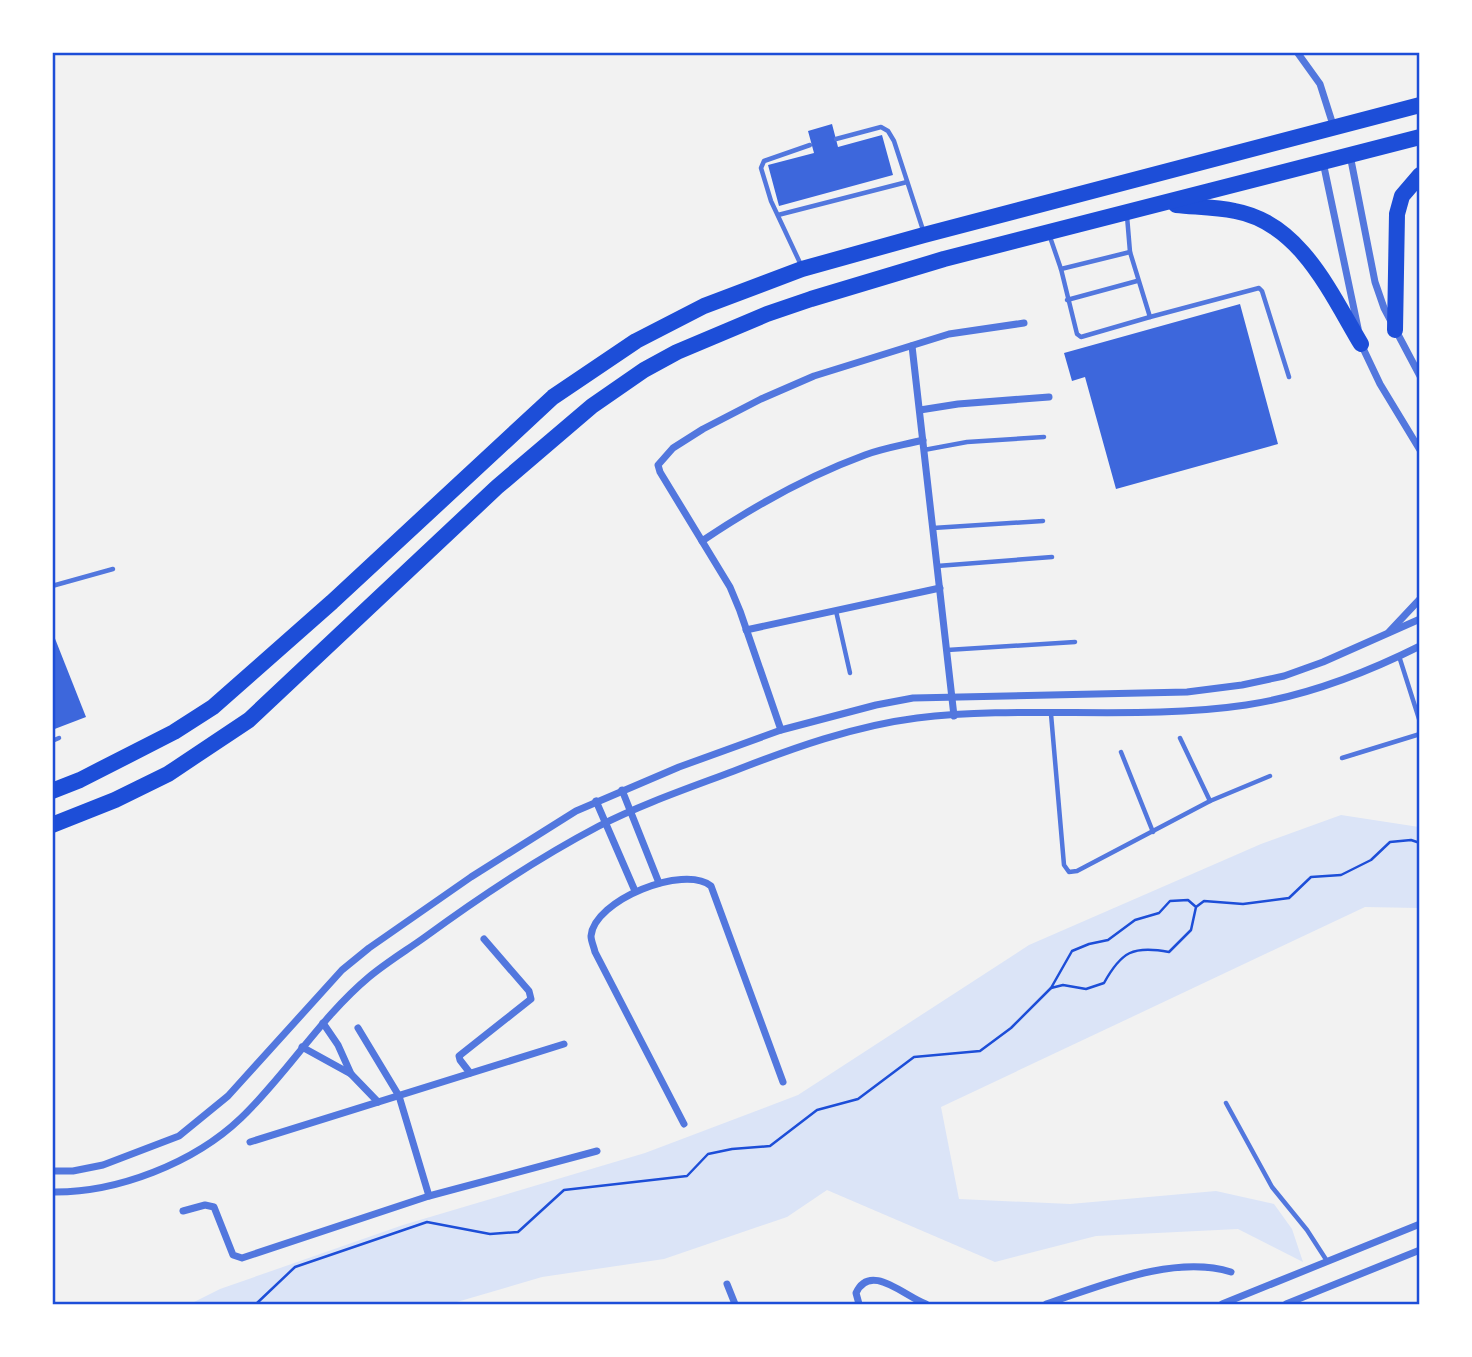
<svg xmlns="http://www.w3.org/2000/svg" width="1472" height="1357" viewBox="0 0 1472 1357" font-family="'Nunito Sans',sans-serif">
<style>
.green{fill:#dbe4f7}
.building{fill:#3d67dc}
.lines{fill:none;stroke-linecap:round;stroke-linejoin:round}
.path{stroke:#1d4ed8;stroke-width:2.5}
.service{stroke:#5277de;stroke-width:4.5}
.minor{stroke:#5277de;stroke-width:7}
.primary{stroke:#1d4ed8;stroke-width:16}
.neatline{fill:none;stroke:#1d4ed8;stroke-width:2.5}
</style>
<rect width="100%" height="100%" fill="#f2f2f2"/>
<path class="green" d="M1341 815 1419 827V908L1365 907 941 1107 959 1199 1070 1204 1216 1191 1274 1204 1292 1229 1303 1262 1238 1229 1096 1236 995 1262 827 1190 787 1217 664 1259 542 1277 450 1304H190L220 1289 403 1225 645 1153 798 1095 1029 945 1261 844Z"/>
<g class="building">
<path d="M832 124 838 147 882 135 893 175 779 206 768 165 814 153 808 131Z"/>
<path d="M1240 304 1278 444 1116 489 1085 377 1072 381 1064 353Z"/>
<path d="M52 631 86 717 52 730Z"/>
</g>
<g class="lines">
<g class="path">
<path d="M1196 907 1188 900 1170 901 1159 913 1135 920 1108 940 1089 944 1072 951 1051 988 1063 985 1086 989 1104 983C1121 952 1133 945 1169 952L1191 930 1196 907 1204 901 1243 904 1289 898 1311 877 1341 875 1371 860 1390 842 1411 840 1420 843"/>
<path d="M256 1304 295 1267 427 1222 490 1234 518 1232 564 1190 687 1176 708 1154 732 1149 770 1146 817 1110 858 1099 914 1057 980 1051 1011 1028 1051 988"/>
</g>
<g class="service">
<path d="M836 139 881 127 888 131 894 141 923 230"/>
<path d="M778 215 907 182"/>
<path d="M1050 237 1061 269 1077 334 1081 337 1150 317 1130 252 1127 216"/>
<path d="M801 265 771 201 761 168 764 161 810 145"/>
<path d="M1061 269 1130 252"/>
<path d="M1067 300 1137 281"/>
<path d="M1150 317 1259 288 1262 291 1289 377"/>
<path d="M924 450 967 442 1044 437"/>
<path d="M933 528 1043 521"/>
<path d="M937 566 1052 557"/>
<path d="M52 586 113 569"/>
<path d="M836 611 850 673"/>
<path d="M947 650 1075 642"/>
<path d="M1399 656 1420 722"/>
<path d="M1051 714 1064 865 1069 872 1077 871 1210 801 1270 776"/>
<path d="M1180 738 1210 801"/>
<path d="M52 741 59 738"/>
<path d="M1121 752 1153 832"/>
<path d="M1342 758 1420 734"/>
<path d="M1226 1103 1272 1187 1307 1230 1327 1261"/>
</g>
<g class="minor">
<path d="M1297 52 1320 84 1334 128"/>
<path d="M1350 155 1375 282 1384 308 1420 376"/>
<path d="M1323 162 1358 328"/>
<path d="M1361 344 1380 384 1420 450"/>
<path d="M912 346 954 716"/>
<path d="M920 410 958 404 1049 397"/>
<path d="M702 541C754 506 805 477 865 455 884 448 904 445 923 440"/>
<path d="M746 630 940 588"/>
<path d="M1389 632 1420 599"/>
<path d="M781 730 740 611 730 587 660 472 658 465 673 448 703 429 761 399 814 376 949 334 1024 323"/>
<path d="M622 790 659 883"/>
<path d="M596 801 635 891"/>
<path d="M323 1023 338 1045 351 1074 378 1102"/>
<path d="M358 1028 399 1096 429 1196"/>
<path d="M302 1047 351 1074"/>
<path d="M470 1073 460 1060 459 1056 531 999 529 991 484 939"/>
<path d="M684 1124 595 952C594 947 591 941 591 936 594 900 684 864 711 886L783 1082"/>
<path d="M250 1142 564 1044"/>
<path d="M52 1171H73L103 1165 179 1136 228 1096 342 970 369 948 471 877 576 811 679 767 781 730 876 705 913 698 1187 692 1242 685 1284 676 1323 662 1420 619"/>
<path d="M52 1192C117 1193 194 1163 241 1118 287 1074 320 1018 369 977 387 962 407 950 425 937 481 896 538 858 599 826 642 804 689 788 734 771 793 748 854 726 917 718 1026 705 1138 721 1246 705 1306 696 1366 673 1420 646"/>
<path d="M183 1211 205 1205 214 1207 233 1255 242 1258 429 1196 597 1151"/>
<path d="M727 1284 735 1304"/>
<path d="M859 1304 856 1293C870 1262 904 1296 926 1304"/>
<path d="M1046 1304C1101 1286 1174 1254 1231 1272"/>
<path d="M1222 1304 1420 1224"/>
<path d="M1286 1304 1420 1250"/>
</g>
<g class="primary">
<path d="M1176 205C1196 207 1216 207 1235 211 1300 223 1330 292 1361 344"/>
<path d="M1395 330 1397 214 1402 196 1420 175"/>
<path d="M52 791 80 780 174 732 213 707 332 602 553 397 636 341 704 306 802 269 924 235 1420 105"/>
<path d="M52 825 115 800 168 774 249 720 497 487 592 406 644 370 677 352 767 314 811 299 944 259 1420 137"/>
</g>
</g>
<rect width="1472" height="1357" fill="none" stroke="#ffffff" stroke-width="108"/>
<rect x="54" y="54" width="1364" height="1249" class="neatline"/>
</svg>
